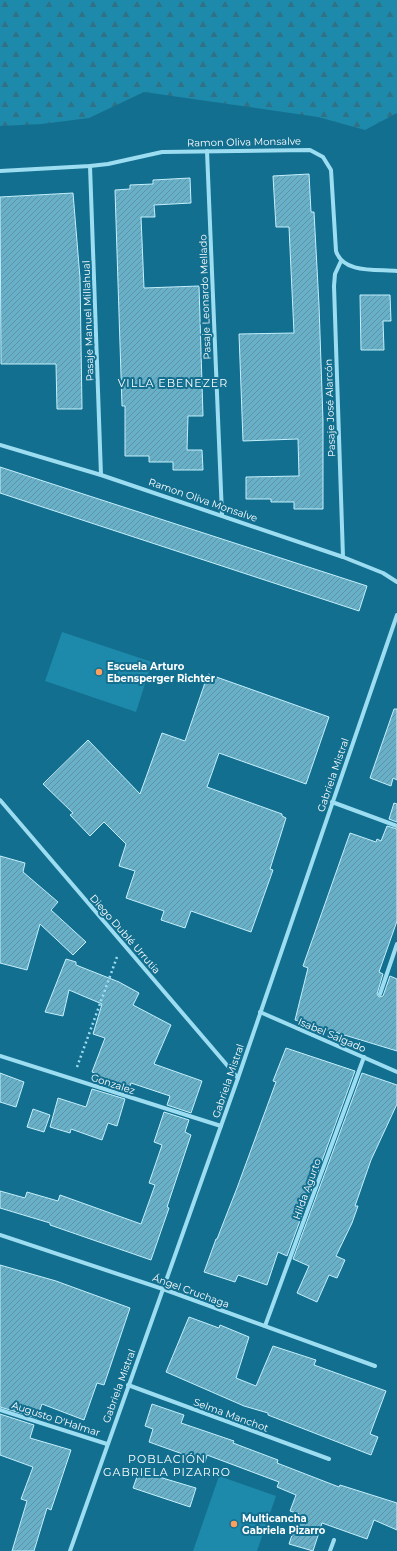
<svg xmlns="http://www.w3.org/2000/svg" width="397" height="1551" viewBox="0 0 397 1551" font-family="Montserrat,sans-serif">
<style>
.green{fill:#1d89ab}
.forest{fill:url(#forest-firs)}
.building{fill:url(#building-hatch);stroke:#c4effc}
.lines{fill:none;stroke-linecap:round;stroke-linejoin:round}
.path{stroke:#9dddf1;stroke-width:2.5;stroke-dasharray:2 3;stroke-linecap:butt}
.street{stroke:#9dddf1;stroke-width:4}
.poi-dot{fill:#ff9f5e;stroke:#136f8f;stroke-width:1.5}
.labels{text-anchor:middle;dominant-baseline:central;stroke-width:4;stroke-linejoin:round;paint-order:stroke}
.street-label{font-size:10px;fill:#fff;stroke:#136f8f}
.poi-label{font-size:10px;font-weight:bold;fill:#fff;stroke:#136f8f;text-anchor:start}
.neighbourhood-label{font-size:11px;letter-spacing:1px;fill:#fff;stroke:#136f8f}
</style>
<defs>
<pattern id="forest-firs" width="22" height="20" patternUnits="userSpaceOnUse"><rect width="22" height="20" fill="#1d89ab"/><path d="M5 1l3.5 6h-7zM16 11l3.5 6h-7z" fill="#307185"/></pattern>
<pattern id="building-hatch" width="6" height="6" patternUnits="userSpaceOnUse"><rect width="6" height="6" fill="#67b0c8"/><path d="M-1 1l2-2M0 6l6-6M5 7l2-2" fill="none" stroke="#5f92a3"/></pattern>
</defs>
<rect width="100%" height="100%" fill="#136f8f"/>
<g class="green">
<path d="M62 632 152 662 136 712 45 681Z"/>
<path d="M219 1476 276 1496 257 1551H193Z"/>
</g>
<path class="forest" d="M0 0H397V113L365 130 318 117 144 92 89 118 42 124 0 126Z"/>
<g class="building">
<path d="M309 174 311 212H314L319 305 323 421V509H294V502H271V499H246V477L299 476 298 439 243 441 239 334 294 333 289 227H276L273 176Z"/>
<path d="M190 178 191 203 154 205 155 217H141L144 288 199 286 203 416H188L187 450H202L203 470H173V462H149V456H125V406H122L115 190 130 189V185L153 184V180Z"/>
<path d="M73 193 80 278 82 409H57L56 364H1L0 197Z"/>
<path d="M360 295H390L391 321H383L384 350H361Z"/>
<path d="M0 467 367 586 359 611 0 493Z"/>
<path d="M208 674 329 717 306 784 219 753 207 787 282 814V816L286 818 270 869 273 870 251 932 191 911 185 928 161 920 164 911 126 898 135 871 119 866 126 844 104 822 90 836 70 815 73 813 43 784 88 740 140 794 162 733 185 741Z"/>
<path d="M394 709H397V780L393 778 391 786 370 778Z"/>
<path d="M394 803 397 804V822L389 819Z"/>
<path d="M387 826 397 829V921L379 972 383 974 377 994 379 997 383 996 390 976 397 979V1051L295 1020 308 968 303 966 350 833 376 842 377 839 381 841Z"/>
<path d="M0 856 25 863 23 872 58 902 51 910 86 942 73 955 40 924 27 970 0 963Z"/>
<path d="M66 959 76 962V965L119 982 139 993 133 1005 171 1025 154 1064 202 1081 191 1113 167 1105 170 1096 131 1083 128 1093 95 1082 97 1074 92 1072 105 1038 93 1034 102 1004 69 990 63 1016 45 1012Z"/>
<path d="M286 1048 355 1071 287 1256 278 1252 267 1285 238 1275 235 1282 204 1272 216 1239H217L237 1188 276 1082 273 1081Z"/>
<path d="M0 1073 24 1082 16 1107 0 1102Z"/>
<path d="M362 1073 397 1085V1104L371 1160 355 1206H358L352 1223 336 1256 345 1260 337 1278 329 1275 317 1302 297 1293 309 1266 293 1259Z"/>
<path d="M92 1089 125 1099 117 1126 108 1123 102 1140 71 1129 70 1133 50 1127 58 1098 86 1107Z"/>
<path d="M33 1109 50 1115 44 1132 27 1127Z"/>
<path d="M164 1112 189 1120 185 1132 191 1135 167 1207 169 1208 151 1260 50 1225V1223L0 1208V1191L25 1198 27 1192 58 1201 60 1195 141 1224 155 1185 149 1183 162 1145 154 1142Z"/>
<path d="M0 1265 56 1281 130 1308 104 1385 97 1383 84 1420 42 1404 37 1418 0 1407Z"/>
<path d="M189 1317 219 1328 220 1325 249 1337 236 1378 256 1386 273 1346 316 1360 314 1365 386 1391 370 1434 378 1437 371 1455 268 1415V1413L244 1406 166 1372Z"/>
<path d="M152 1404 184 1415 181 1423 234 1441 233 1443 278 1460 277 1463 339 1487 340 1485 397 1503V1530L374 1520 367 1539 322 1523 313 1551 289 1544 299 1514 290 1511 296 1495 277 1487 279 1482 207 1455 205 1462 149 1442 153 1429 145 1426Z"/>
<path d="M0 1414 34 1425 30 1438 71 1450 51 1510 47 1508 34 1551H12L27 1501 21 1499 33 1467 0 1455Z"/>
<path d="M139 1471 196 1488 190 1507 133 1488Z"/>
</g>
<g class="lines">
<path class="path" d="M77 1067 117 957"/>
<g class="street">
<path d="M207 151 222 515"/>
<path d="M90 166 101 475"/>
<path d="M0 171 90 166 108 164 162 152 310 150 323 157 331 170 336 251C343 274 378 269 397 271"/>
<path d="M341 261 335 274 334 286 343 557"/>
<path d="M0 445 101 475 343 557 383 573 397 582"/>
<path d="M0 800 238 1078"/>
<path d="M332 802 397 826"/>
<path d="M380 994 397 944"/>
<path d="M260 1012 397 1072"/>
<path d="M0 1056 221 1126"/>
<path d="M0 1235 163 1289 375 1366"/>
<path d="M265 1326 364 1057"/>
<path d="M128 1385 329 1459"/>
<path d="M0 1410 107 1444"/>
<path d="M70 1551 238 1078 397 615"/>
<path d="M330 1551 334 1540"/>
</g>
</g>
<g class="poi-dot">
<circle cx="99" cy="672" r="4"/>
<circle cx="234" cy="1524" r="4"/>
</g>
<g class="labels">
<g class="street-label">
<text transform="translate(244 142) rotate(-1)">Ramon Oliva Monsalve</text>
<text transform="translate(205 297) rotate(-92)">Pasaje Leonardo Mellado</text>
<text transform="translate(88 321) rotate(-92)">Pasaje Manuel Millahual</text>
<text transform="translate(330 408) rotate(-92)">Pasaje José Alarcón</text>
<text transform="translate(203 500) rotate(19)">Ramon Oliva Monsalve</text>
<text transform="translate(333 775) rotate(-71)">Gabriela Mistral</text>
<text transform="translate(125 934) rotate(49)">Diego Dublé Urrutia</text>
<text transform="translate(332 1035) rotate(23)">Isabel Salgado</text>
<text transform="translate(228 1081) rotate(-71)">Gabriela Mistral</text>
<text transform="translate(113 1084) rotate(18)">Gonzalez</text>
<text transform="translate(307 1189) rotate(-70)">Hilda Agurto</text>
<text transform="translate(191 1291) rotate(20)">Ángel Cruchaga</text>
<text transform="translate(119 1386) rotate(-70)">Gabriela Mistral</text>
<text transform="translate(231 1415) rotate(20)">Selma Manchot</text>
<text transform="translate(56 1419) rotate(18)">Augusto D'Halmar</text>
</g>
<g class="poi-label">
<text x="107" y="666">Escuela Arturo<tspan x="107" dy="12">Ebensperger Richter</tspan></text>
<text x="242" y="1518">Multicancha<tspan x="242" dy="12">Gabriela Pizarro</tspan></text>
</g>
<g class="neighbourhood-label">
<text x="173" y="383">VILLA EBENEZER</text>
<text x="167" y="1459">POBLACIÓN<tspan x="167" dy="13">GABRIELA PIZARRO</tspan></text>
</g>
</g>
</svg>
